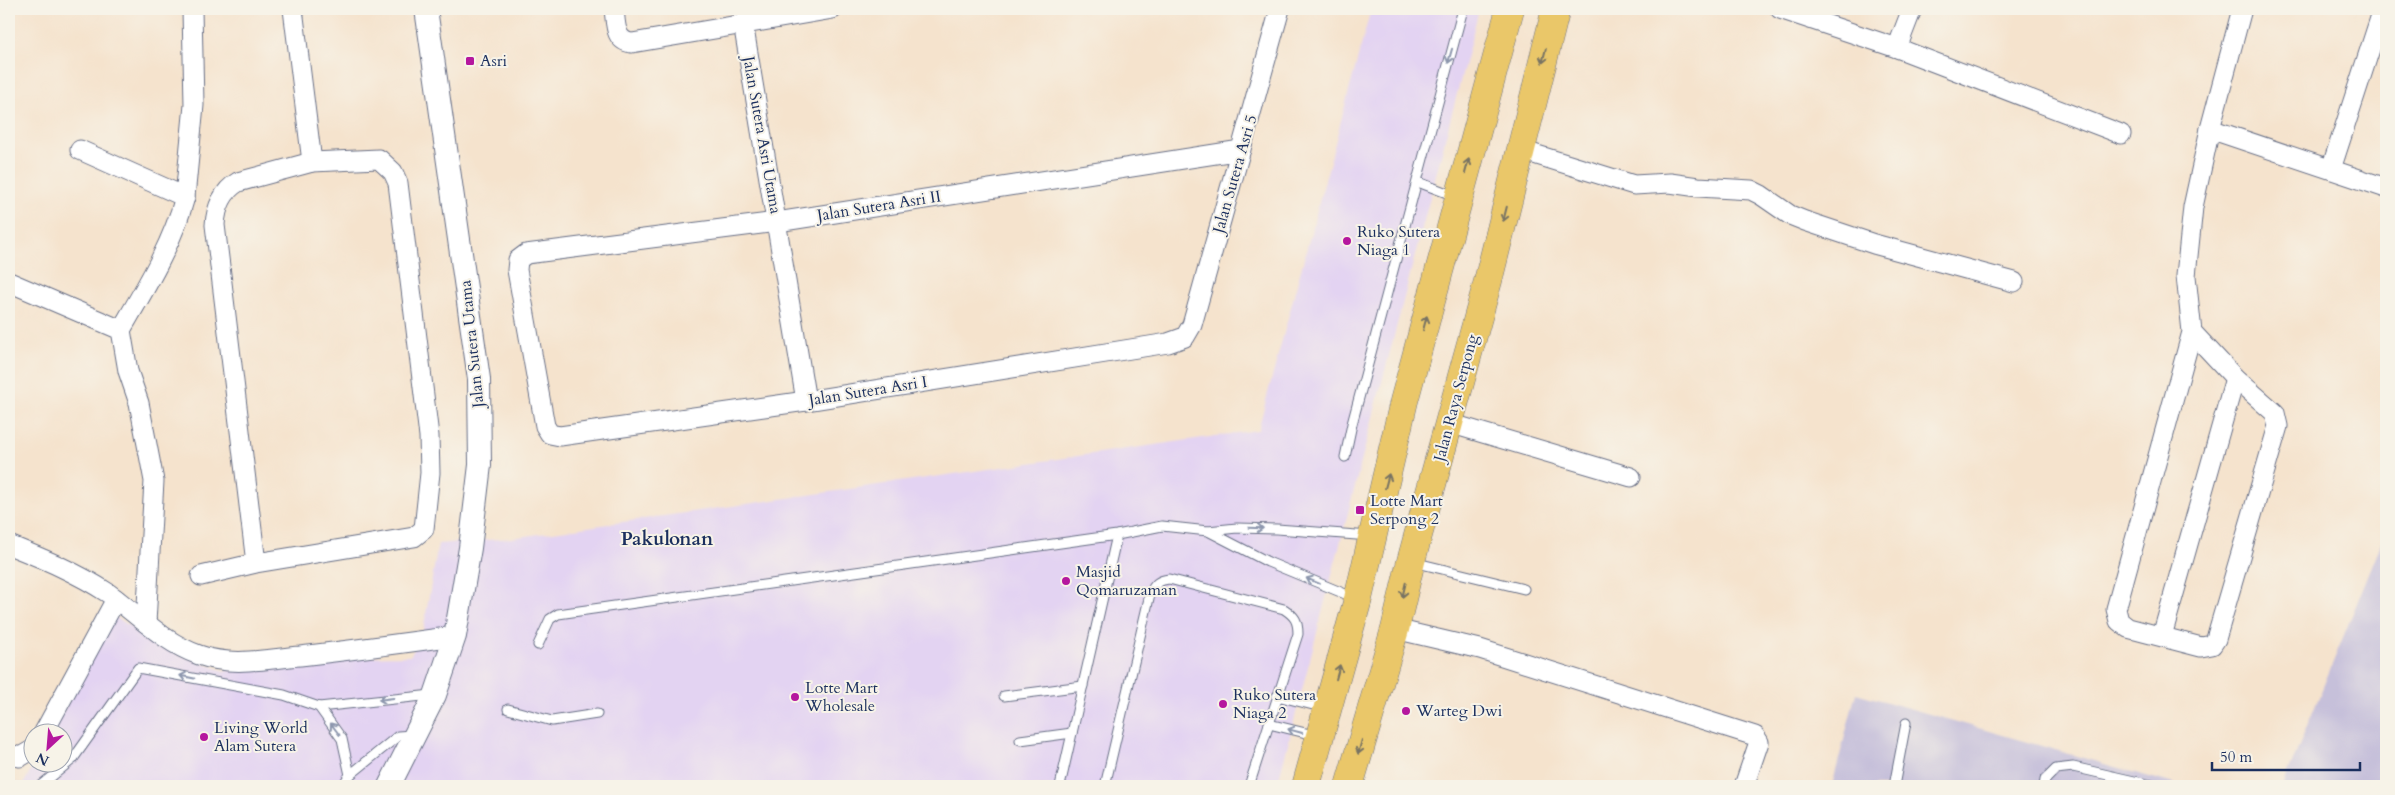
<svg xmlns="http://www.w3.org/2000/svg" width="2395" height="795" viewBox="0 0 2395 795" font-family="Cardo,serif">
<style>
.built{fill:#e3d3f2}
.industrial{fill:#c6c0da}
.lines{fill:none;stroke-linecap:round;stroke-linejoin:round}
.service-casing{stroke:#676e85;stroke-width:11}
.minor-casing{stroke:#676e85;stroke-width:21}
.tertiary-casing{stroke:#676e85;stroke-width:24}
.primary-casing{stroke:#676e85;stroke-width:29}
.service{stroke:#fff;stroke-width:9}
.minor{stroke:#fff;stroke-width:19}
.tertiary{stroke:#fff;stroke-width:22}
.primary{stroke:#eac769;stroke-width:28}
.oneway{stroke:#8d97ae}
.oneway2{stroke:#787363}
.poi-dot{fill:#b5179e;stroke:#f7f3e8;stroke-width:2}
.labels{text-anchor:middle;dominant-baseline:central;stroke-width:4;stroke-linejoin:round;paint-order:stroke}
.poi-label{font-size:16px;fill:#1b2f5e;stroke:#f7f3e8;text-anchor:start}
.street-label{font-size:16px;fill:#1b2f5e;stroke:#f7f3e8}
.quarter-label{font-size:19px;font-weight:bold;fill:#1b2f5e;stroke:#f7f3e8}
</style>
<rect width="100%" height="100%" fill="#f7f3e8"/>
<filter id="ink" filterUnits="userSpaceOnUse"><feTurbulence type="fractalNoise" baseFrequency=".02" numOctaves="2"/><feDisplacementMap in="SourceGraphic" scale="10" xChannelSelector="R" yChannelSelector="G"/><feConvolveMatrix kernelMatrix="1 2 1 2 8 2 1 2 1" color-interpolation-filters="sRGB"/></filter>
<filter id="wash" filterUnits="userSpaceOnUse"><feTurbulence type="fractalNoise" baseFrequency=".0096" numOctaves="4" result="noise"/><feDisplacementMap in="SourceGraphic" scale="20" xChannelSelector="R" yChannelSelector="G"/><feGaussianBlur stdDeviation="1.12" result="paint"/><feColorMatrix in="noise" values="0 0 0 0 0 0 0 0 0 0 0 0 0 0 0 0 0 1.4 0 .05"/><feComposite in="paint" operator="in"/></filter>
<g filter="url(#wash)">
<rect width="100%" height="100%" fill="#f5e3cd"/>
<path class="built" d="M1371 9H1479L1277 786H9V780L23 785 35 763 62 762V732H52L114 616 170 651 224 671 344 657 410 656 422 637 438 544 512 538 1258 430Z"/>
<g class="industrial">
<path d="M2386 531V786H2283Z"/>
<path d="M1856 693 2181 786H1832Z"/>
</g>
</g>
<g filter="url(#ink)">
<g class="lines">
<defs>
<g id="service">
<path d="M1418 182 1455 196"/>
<path d="M1345 457 1352 424 1463 9"/>
<path d="M1208 531 1268 562 1355 598"/>
<path d="M1413 562 1524 589"/>
<path d="M538 645 550 619 558 614 1117 535 1162 526 1208 531 1237 528 1277 529 1370 536"/>
<path d="M1004 696 1083 686"/>
<path d="M1277 696 1325 708"/>
<path d="M319 707 432 695"/>
<path d="M508 709 552 721 597 714"/>
<path d="M1269 724 1318 736"/>
<path d="M1020 740 1072 733"/>
<path d="M40 786 73 759 138 668 284 695 319 707 342 739 350 775"/>
<path d="M342 786 350 775 398 736 412 735"/>
<path d="M1060 786 1117 535"/>
<path d="M1105 786 1150 594C1154 584 1159 580 1169 579L1284 609C1295 616 1298 621 1298 634L1249 786"/>
<path d="M1894 786 1906 723"/>
<path d="M2044 786 2045 780 2056 769 2073 767 2156 786"/>
</g>
<g id="minor">
<path d="M293 9 312 162"/>
<path d="M614 9C616 23 614 41 632 43L833 9"/>
<path d="M1780 9 1897 48 2121 134"/>
<path d="M743 23 806 401"/>
<path d="M1897 48 1912 9"/>
<path d="M2210 129 2386 188"/>
<path d="M80 150 185 197C172 245 146 287 121 330"/>
<path d="M1241 150 777 222 526 254 518 260 517 270 545 426 550 434 560 436 806 401 1168 343 1185 337 1192 325 1280 9"/>
<path d="M1521 150 1634 185 1670 183 1698 187 1751 190 1761 195 1790 215 1805 221 1874 244 2014 282"/>
<path d="M2331 169 2383 9"/>
<path d="M185 197 194 105 192 9"/>
<path d="M9 282 121 330 128 371 139 403 154 481 146 623"/>
<path d="M2192 332 2235 378 2275 413 2278 426 2216 639 2212 645 2201 647 2128 628 2119 621 2116 609 2192 332 2186 276 2193 207 2210 129 2242 9"/>
<path d="M1449 423 1631 477"/>
<path d="M9 545C44 559 76 572 108 593 137 614 164 643 199 655 232 667 266 659 300 656 352 650 404 643 455 636"/>
<path d="M201 576 256 563 414 537 424 529 430 473 429 436 398 183 393 172 379 159 312 162 238 182C223 191 216 208 215 225L256 563"/>
<path d="M1395 629 1480 649 1755 736 1759 742 1744 786"/>
<path d="M2162 636 2235 378"/>
<path d="M44 732 116 599"/>
<path d="M9 754 20 757 32 750"/>
</g>
<path id="tertiary" d="M389 786 435 695 455 636 470 548 480 465 479 379 426 9"/>
<g id="primary">
<path d="M1306 786 1358 599 1404 401 1510 9"/>
<path d="M1349 786 1395 629 1411 561 1488 281 1556 9"/>
</g>
</defs>
<use href="#service" class="service-casing"/>
<use href="#minor" class="minor-casing"/>
<use href="#tertiary" class="tertiary-casing"/>
<use href="#primary" class="primary-casing"/>
<use href="#service" class="service"/>
<use href="#minor" class="minor"/>
<use href="#tertiary" class="tertiary"/>
<use href="#primary" class="primary"/>
</g>
<defs><path id="oneway-shaft" d="M-6 0H5M1.5-3L5.5 0L1.5 3" fill="none" stroke-width="1.6" stroke-linecap="round" stroke-linejoin="round" transform="scale(1.25)"/></defs>
<g class="oneway">
<use href="#oneway-shaft" transform="translate(1450 56) rotate(106)"/>
<use href="#oneway-shaft" transform="translate(1256 528) rotate(2)"/>
<use href="#oneway-shaft" transform="translate(1313 581) rotate(-157)"/>
<use href="#oneway-shaft" transform="translate(187 677) rotate(-169)"/>
<use href="#oneway-shaft" transform="translate(386 699) rotate(173)"/>
<use href="#oneway-shaft" transform="translate(335 729) rotate(-127)"/>
<use href="#oneway-shaft" transform="translate(1295 731) rotate(-165)"/>
</g>
<g class="oneway2">
<use href="#oneway-shaft" transform="translate(1544 56) rotate(104)"/>
<use href="#oneway-shaft" transform="translate(1467 166) rotate(-75)"/>
<use href="#oneway-shaft" transform="translate(1505 214) rotate(104)"/>
<use href="#oneway-shaft" transform="translate(1425 323) rotate(-75)"/>
<use href="#oneway-shaft" transform="translate(1387 481) rotate(-75)"/>
<use href="#oneway-shaft" transform="translate(1404 590) rotate(103)"/>
<use href="#oneway-shaft" transform="translate(1338 672) rotate(-75)"/>
<use href="#oneway-shaft" transform="translate(1360 747) rotate(105)"/>
</g>
</g>
<g class="poi-dot">
<rect x="465" y="56" width="10" height="10" rx="2.5"/>
<circle cx="1347" cy="241" r="5"/>
<rect x="1355" y="505" width="10" height="10" rx="2.5"/>
<circle cx="1066" cy="581" r="5"/>
<circle cx="795" cy="697" r="5"/>
<circle cx="1223" cy="704" r="5"/>
<circle cx="1406" cy="711" r="5"/>
<circle cx="204" cy="737" r="5"/>
</g>
<g class="labels">
<g class="poi-label">
<text x="480" y="61">Asri</text>
<text x="1357" y="232">Ruko Sutera<tspan x="1357" dy="18">Niaga 1</tspan></text>
<text x="1370" y="501">Lotte Mart<tspan x="1370" dy="18">Serpong 2</tspan></text>
<text x="1076" y="572">Masjid<tspan x="1076" dy="18">Qomaruzaman</tspan></text>
<text x="805" y="688">Lotte Mart<tspan x="805" dy="18">Wholesale</tspan></text>
<text x="1233" y="695">Ruko Sutera<tspan x="1233" dy="18">Niaga 2</tspan></text>
<text x="1416" y="711">Warteg Dwi</text>
<text x="214" y="728">Living World<tspan x="214" dy="18">Alam Sutera</tspan></text>
</g>
<g class="street-label">
<text transform="translate(762 135) rotate(80)">Jalan Sutera Asri Utama</text>
<text transform="translate(1235 174) rotate(-74)">Jalan Sutera Asri 5</text>
<text transform="translate(879 206) rotate(-9)">Jalan Sutera Asri II</text>
<text transform="translate(472 344) rotate(-96)">Jalan Sutera Utama</text>
<text transform="translate(868 391) rotate(-9)">Jalan Sutera Asri I</text>
<text transform="translate(1456 398) rotate(-75)">Jalan Raya Serpong</text>
</g>
<g class="quarter-label">
<text x="667" y="539">Pakulonan</text>
</g>
</g>
<rect width="2395" height="795" fill="none" stroke="#f7f3e8" stroke-width="30"/>
<g transform="translate(48 748) rotate(206)"><circle r="24" fill="#f7f3e8" stroke="#9fa5b1"/>
<path d="M0-4L9 19L0 12L-9 19Z" fill="#b5179e"/>
<text y="-8" font-size="14" font-weight="bold" text-anchor="middle" fill="#1b2f5e">N</text>
</g>
<path d="M2212 762v8h148v-8" fill="none" stroke="#1b2f5e" stroke-width="2.5"/>
<text x="2220" y="762" font-size="15" fill="#1b2f5e" stroke="#f7f3e8" stroke-width="4" paint-order="stroke">50 m</text>
</svg>
